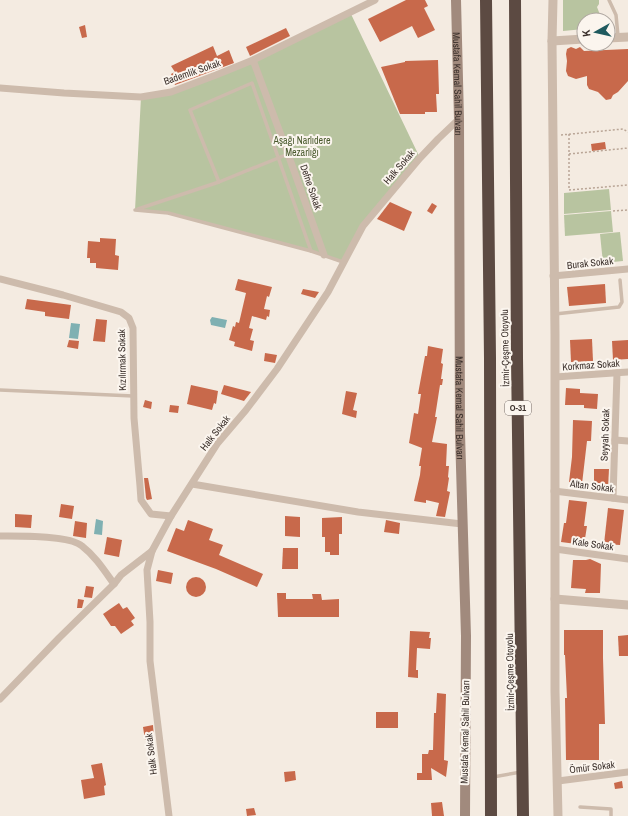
<svg xmlns="http://www.w3.org/2000/svg" width="628" height="816" viewBox="0 0 628 816" font-family="'Archivo Narrow',sans-serif">
<style>
.green{fill:#b8c4a0}
.water{fill:#7fb0b2}
.building{fill:#c8694b}
.lines{fill:none;stroke-linecap:round;stroke-linejoin:round}
.path{stroke:#b9a596;stroke-width:1.5;stroke-dasharray:2 2;stroke-linecap:butt}
.service{stroke:#cdbbac;stroke-width:3.5}
.minor{stroke:#cdbbac;stroke-width:7}
.tertiary{stroke:#cdbbac;stroke-width:9}
.secondary{stroke:#a18a7d;stroke-width:10}
.motorway{stroke:#5c4a42;stroke-width:12}
.labels{text-anchor:middle;dominant-baseline:central;stroke-width:4;stroke-linejoin:round;paint-order:stroke}
.shield{fill:#fbf5ee;stroke:#756b66;stroke-width:1}
.shield-label{font-size:9px;font-weight:bold;fill:#3b302b}
.street-label{font-size:10px;fill:#3b302b;stroke:#fbf5ee}
.park-label{font-size:10px;fill:#4a5a2e;stroke:#fbf5ee}
</style>
<rect width="100%" height="100%" fill="#f4ebe1"/>
<g class="green">
<path d="M563 0H599V4L597 7 602 20H584V29L563 31Z"/>
<path d="M350 12 420 158 363 226 343 262 324 255 168 213 135 210 141 97 171 92 216 75Z"/>
<path d="M609 189 611 210 564 214V193Z"/>
<path d="M611 211 613 232 565 236 564 215Z"/>
<path d="M620 232 623 261 603 263 600 234Z"/>
</g>
<g class="water">
<path d="M212 317 227 320 225 328 211 325 210 320Z"/>
<path d="M71 323 80 324 78 339 69 338Z"/>
<path d="M96 519 103 521 102 535 94 534Z"/>
</g>
<g class="building">
<path d="M406 0H425L428 6 424 8 435 30 418 38 412 26 380 42 368 19Z"/>
<path d="M85 25 87 37 82 38 79 27Z"/>
<path d="M286 28 290 36 250 56 246 47Z"/>
<path d="M213 46 217 56 229 50 234 63 175 85 171 74 175 72 171 66Z"/>
<path d="M571 47 576 49 580 47 584 51 628 49V81L618 92 613 95 611 99 606 100 598 92 589 89 587 85V76L576 79 568 76 566 71 567 61 566 54 567 49Z"/>
<path d="M438 60 439 94H436L437 112H425V114H400L381 67 405 62V61Z"/>
<path d="M605 142 606 149 592 151 591 144Z"/>
<path d="M390 202 412 212 404 231 377 219Z"/>
<path d="M432 203 437 206 432 214 427 211Z"/>
<path d="M100 238 116 239 115 255 119 256 118 270 96 268V263H90V258H87L88 241 100 242Z"/>
<path d="M238 279 272 287 269 297 267 296 264 309 270 310 269 317 267 316 266 320 252 316 249 328 253 329 250 340 254 341 252 351 234 346 235 342 229 340 233 326 235 327 236 322 239 323 246 293 235 290Z"/>
<path d="M605 284 606 303 569 306 567 287Z"/>
<path d="M303 289 319 292 315 298 301 294Z"/>
<path d="M27 299 71 305 69 319 45 316V312L25 309Z"/>
<path d="M96 319 107 320 105 342 93 341Z"/>
<path d="M592 339 593 361 571 362 570 340Z"/>
<path d="M69 340 79 341 78 349 67 347Z"/>
<path d="M628 340V359L613 360 612 341Z"/>
<path d="M428 346 443 349 441 363 443 364 441 379H443L442 385H440L435 417H437L432 442 447 444 446 466H449L448 477 449 478 447 491 450 492 445 517 436 516 439 503 426 500V503L414 501 420 475 421 466H419L422 448 409 443 414 413 418 414 421 394H418L425 356H427Z"/>
<path d="M265 353 277 355 275 363 264 361Z"/>
<path d="M191 385 218 391 216 404 214 403 212 410 187 404Z"/>
<path d="M224 385 251 392 244 401 221 394Z"/>
<path d="M566 388 580 389V393L598 394 597 409 584 408V405H565Z"/>
<path d="M346 391 357 393 353 410 357 411 356 418 342 414Z"/>
<path d="M145 400 152 402 151 409 143 407Z"/>
<path d="M170 405 179 406 178 413 169 412Z"/>
<path d="M573 420 592 421 591 441H587L582 484 569 482 572 457Z"/>
<path d="M594 469H609L608 488H594Z"/>
<path d="M144 478H148L152 499 147 500 146 498Z"/>
<path d="M569 500 587 502 584 526H587L584 545 561 542 564 523H566Z"/>
<path d="M61 504 74 506 72 519 59 517Z"/>
<path d="M608 508 624 510 620 545 604 544Z"/>
<path d="M15 514 32 515 31 528 15 527Z"/>
<path d="M285 516 300 517V537L285 536Z"/>
<path d="M342 517V534H339V555H330V552H325V537H322V518Z"/>
<path d="M188 520 213 529 209 540 223 545 219 555 263 574 257 587 216 569 167 551 176 528 184 531Z"/>
<path d="M386 520 400 523 399 534 384 532Z"/>
<path d="M75 521 87 523 86 538 73 536Z"/>
<path d="M107 537 122 540 119 557 104 554Z"/>
<path d="M283 548H298V569H282Z"/>
<path d="M590 559 601 564 600 593H585L586 589 571 588 573 560H586Z"/>
<path d="M158 570 173 573 171 584 156 581Z"/>
<circle cx="196" cy="587" r="10"/>
<path d="M86 586 94 587 92 598 84 597Z"/>
<path d="M277 593H286V599H313L312 594H321L322 600 339 599V617H278Z"/>
<path d="M78 599 84 600 82 608H77Z"/>
<path d="M119 603 123 609 127 607 135 618 131 621 134 625 121 634 115 626H111L103 614Z"/>
<path d="M564 630H603V658L605 724H599V760H566L565 698H567L565 655H564Z"/>
<path d="M410 631 430 632 429 638H431L430 649 417 648 416 670H418V678L408 677Z"/>
<path d="M628 635V656H619L618 636Z"/>
<path d="M437 693 446 694 444 760 448 761 446 777 431 768 432 780H417V773H422V754H428L429 750H433L434 713H436Z"/>
<rect x="376" y="712" width="22" height="16"/>
<path d="M153 725 154 739 145 740 143 727Z"/>
<path d="M102 763 106 785 104 786 105 795 84 799 81 780 94 778 91 765Z"/>
<path d="M295 771 296 780 285 782 284 772Z"/>
<path d="M622 781 623 788 615 789 614 783Z"/>
<path d="M442 802 444 816H432L431 803Z"/>
<path d="M254 808 256 815 247 816 246 809Z"/>
</g>
<g class="lines">
<g class="path">
<path d="M569 134V190L628 185"/>
<path d="M561 135 623 129 628 132"/>
<path d="M569 154 628 148"/>
<path d="M613 211 628 210"/>
</g>
<g class="service">
<path d="M609 0 616 15 618 36"/>
<path d="M219 182 190 110 252 83 311 251"/>
<path d="M138 209 219 182 288 154"/>
<path d="M135 210 168 213 311 251 343 262"/>
<path d="M555 314 619 307 622 302 620 280"/>
<path d="M0 390 133 396"/>
<path d="M493 777 521 772"/>
<path d="M580 807 611 809V816"/>
</g>
<g class="minor">
<path d="M253 60 288 154 324 255"/>
<path d="M0 88 64 93 141 97 171 92 216 75 253 60 375 0"/>
<path d="M553 276 628 269"/>
<path d="M0 279 63 295 121 312 129 318 133 328 134 418 140 486 141 500 151 514 171 516"/>
<path d="M555 377 628 372"/>
<path d="M615 440 628 441"/>
<path d="M192 484 358 512 462 524"/>
<path d="M554 491 628 500"/>
<path d="M613 498 617 373"/>
<path d="M0 536C18 536 70 535 82 546 95 556 104 570 114 584"/>
<path d="M555 549 628 559"/>
<path d="M0 699 59 638 114 584 121 575 152 551"/>
<path d="M558 781 628 772"/>
<path d="M169 816 150 661V622L147 570 152 551 171 516 217 444 246 410 277 369 328 292 363 226 420 158 438 139 459 119"/>
</g>
<g class="tertiary">
<path d="M553 0 552 41 555 334V691L558 816"/>
<path d="M608 38 628 37"/>
<path d="M552 41 584 39"/>
<path d="M555 599 628 605"/>
</g>
<path class="secondary" id="s1" d="M456 0 459 119 460 433 466 636 465 816"/>
<g class="motorway">
<path d="M486 0 490 358 491 816"/>
<path d="M515 0 517 358 523 816"/>
</g>
</g>
<g class="labels">
<rect class="shield" x="505" y="401" width="26" height="14" rx="3"/>
<g class="shield-label">
<text x="518" y="408">O-31</text>
</g>
<g class="street-label">
<text transform="translate(192 72) rotate(-19)">Bademlik Sokak</text>
<text stroke="none"><textPath href="#s1" startOffset="84">Mustafa Kemal Sahil Bulvarı</textPath></text>
<text transform="translate(399 167) rotate(-49)">Halk Sokak</text>
<text transform="translate(311 187) rotate(71)">Defne Sokak</text>
<text transform="translate(590 263) rotate(-6)">Burak Sokak</text>
<text transform="translate(505 348) rotate(-91)">İzmir-Çeşme Otoyolu</text>
<text transform="translate(122 360) rotate(-91)">Kızılırmak Sokak</text>
<text transform="translate(591 365) rotate(-4)">Korkmaz Sokak</text>
<text stroke="none"><textPath href="#s1" startOffset="408">Mustafa Kemal Sahil Bulvarı</textPath></text>
<text transform="translate(215 433) rotate(-52)">Halk Sokak</text>
<text transform="translate(605 435) rotate(-88)">Seyyah Sokak</text>
<text transform="translate(592 486) rotate(7)">Altan Sokak</text>
<text transform="translate(593 544) rotate(8)">Kale Sokak</text>
<text transform="translate(510 672) rotate(-91)">İzmir-Çeşme Otoyolu</text>
<text transform="translate(465 732) rotate(-89)">Mustafa Kemal Sahil Bulvarı</text>
<text transform="translate(151 754) rotate(-97)">Halk Sokak</text>
<text transform="translate(592 767) rotate(-7)">Ömür Sokak</text>
</g>
<g class="park-label">
<text x="302" y="140">Aşağı Narlıdere<tspan x="302" dy="12">Mezarlığı</tspan></text>
</g>
</g>
<g transform="translate(596 32) rotate(262)"><circle r="19" fill="#fbf5ee" stroke="#aea6a0"/>
<path d="M0-3L7 15L0 10L-7 15Z" fill="#1f5a5e"/>
<text y="-6" font-size="11" font-weight="bold" text-anchor="middle" fill="#3b302b">K</text>
</g>
</svg>
